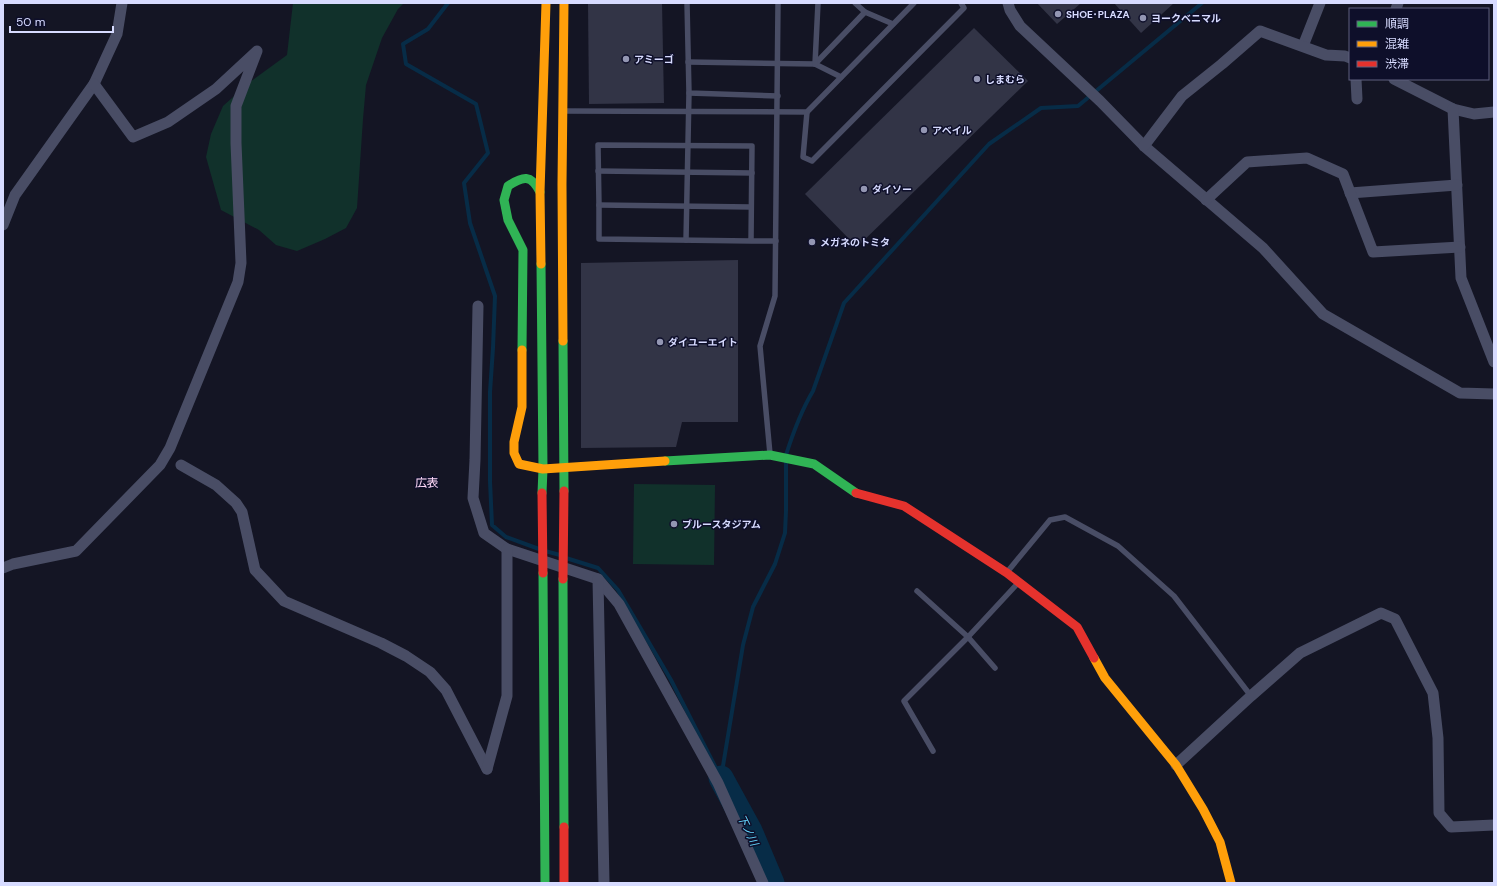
<svg xmlns="http://www.w3.org/2000/svg" width="1497" height="886" viewBox="0 0 1497 886" font-family="'DM Sans','Noto Sans JP',sans-serif">
<style>
.green{fill:#11312b}
.lines{fill:none;stroke-linecap:round;stroke-linejoin:round}
.stream{stroke:#072c47;stroke-width:4}
.river{stroke:#072c47;stroke-width:25}
.building{fill:#323446}
.lane{stroke:#494d65;stroke-width:5.5}
.street{stroke:#494d65;stroke-width:11}
.fast{stroke:#30b455;stroke-width:9}
.slow{stroke:#ff9f0a;stroke-width:9}
.jam{stroke:#e5322d;stroke-width:9}
.jam-bridge{stroke:#e5322d;stroke-width:9}
.poi-dot{fill:#9396b2;stroke:#0e0f2a;stroke-width:1.5}
.labels{text-anchor:middle;dominant-baseline:central;stroke-width:3;stroke-linejoin:round;paint-order:stroke}
.poi-label{font-size:10px;font-weight:bold;fill:#d7dbff;stroke:#0e0f2a;text-anchor:start}
.water-label{font-size:11px;font-style:italic;fill:#65d8ff;stroke:#0e0f2a}
.quarter-label{font-size:12px;fill:#ffd9f9;stroke:#0e0f2a}
</style>
<rect width="100%" height="100%" fill="#141524"/>
<g class="green">
<path d="M293 3H404L398 9 382 38 366 85 363 119 357 208 346 228 325 239 297 251 276 245 259 230 221 210 206 157 211 134 223 106 250 82 287 55Z"/>
<path d="M634 484 715 485 714 565 633 564Z"/>
</g>
<g class="lines">
<g class="stream">
<path d="M448 3 428 29 403 44 406 64 476 104 488 153 464 183 470 223 495 296 493 348 490 392V481L492 525 506 537 539 549"/>
<path d="M786 455C793 433 801 411 813 391L844 303 989 144 1041 108 1078 106 1202 3"/>
<path d="M545 551 560 555"/>
<path d="M566 558 598 568 618 590 671 680 721 778"/>
<path d="M721 778 743 645 753 607 775 564 785 533 786 511V462"/>
</g>
<path class="river" d="M721 778 750 831 772 883"/>
</g>
<g class="building">
<path d="M588 3H662L664 103 589 104Z"/>
<path d="M1037 3H1081L1057 24Z"/>
<path d="M1114 3H1174L1141 33Z"/>
<path d="M974 28 1028 81 857 247 805 194Z"/>
<path d="M738 260V422H682L676 447 581 448V263Z"/>
</g>
<g class="lines">
<g class="lane">
<path d="M687 3 689 93 778 96"/>
<path d="M855 3 865 12"/>
<path d="M688 62 815 64 841 77"/>
<path d="M815 64 865 12 893 24"/>
<path d="M815 64 818 3"/>
<path d="M564 111 807 112 914 3"/>
<path d="M807 112 803 157 812 161 964 8 961 3"/>
<path d="M598 171 752 173"/>
<path d="M599 205 751 207"/>
<path d="M686 240 689 93"/>
<path d="M751 241 752 146 598 145 599 205V239L751 241H776"/>
<path d="M770 454 760 346 775 296 778 3"/>
<path d="M1008 571 1050 520 1065 517 1118 546 1174 596 1251 696"/>
<path d="M917 591 968 637 995 668"/>
<path d="M933 751 904 701 968 637 1018 583"/>
</g>
<g class="street">
<path d="M1008 3 1010 10 1020 26 1100 101 1144 146 1263 248 1323 314 1460 393 1494 394"/>
<path d="M1396 9 1398 3"/>
<path d="M1303 46 1320 3"/>
<path d="M1356 79 1357 99"/>
<path d="M1394 79 1453 109 1474 114 1494 112"/>
<path d="M1453 109 1461 278 1494 362"/>
<path d="M1144 146 1182 96 1222 64 1260 31 1326 55 1345 56 1350 58"/>
<path d="M1350 193 1457 185"/>
<path d="M1206 200 1247 162 1307 158 1343 174 1373 252 1460 247"/>
<path d="M3 225 15 195 94 84 117 34 122 3"/>
<path d="M478 306 475 460 473 498 484 533 507 549 598 579 619 604 718 783 763 883"/>
<path d="M181 465 216 485 236 503 242 512 255 570 284 601 381 643 406 656 430 672 446 690 487 769"/>
<path d="M3 568 13 564 76 551 160 465 170 448 238 282 241 263 236 143V106L257 51 216 89 168 122 133 137 94 84"/>
<path d="M598 579 604 883"/>
<path d="M1176 765 1251 696 1300 653 1381 613 1395 619 1433 693 1438 738 1439 813 1451 827 1494 825"/>
<path d="M487 769 507 696V549"/>
</g>
<g class="fast">
<path d="M541 264 543 469 542 493"/>
<path d="M563 341 564 491"/>
<path d="M522 350 523 250 508 220 504 200 508 186C523 176 531 174 540 192"/>
<path d="M665 461 770 455 814 464 856 493"/>
<path d="M543 573 545 883"/>
<path d="M563 579 564 827"/>
</g>
<g class="slow">
<path d="M541 264 540 192 546 3"/>
<path d="M563 341 562 184 564 3"/>
<path d="M522 350V407L514 442V453L519 464 543 469 665 461"/>
<path d="M1094 658 1105 678 1176 765 1203 809 1220 842 1231 883"/>
</g>
<g class="jam">
<path d="M856 493 904 506 1007 573 1077 627 1094 658"/>
<path d="M564 827V883"/>
</g>
<g class="jam-bridge">
<path d="M542 493 543 573"/>
<path d="M563 579 564 491"/>
</g>
</g>
<g class="poi-dot">
<circle cx="1058" cy="14" r="4"/>
<circle cx="1143" cy="18" r="4"/>
<circle cx="626" cy="59" r="4"/>
<circle cx="977" cy="79" r="4"/>
<circle cx="924" cy="130" r="4"/>
<circle cx="864" cy="189" r="4"/>
<circle cx="812" cy="242" r="4"/>
<circle cx="660" cy="342" r="4"/>
<circle cx="674" cy="524" r="4"/>
</g>
<g class="labels">
<g class="poi-label">
<text x="1066" y="14">SHOE･PLAZA</text>
<text x="1151" y="18">ヨークベニマル</text>
<text x="634" y="59">アミーゴ</text>
<text x="985" y="79">しまむら</text>
<text x="932" y="130">アベイル</text>
<text x="872" y="189">ダイソー</text>
<text x="820" y="242">メガネのトミタ</text>
<text x="668" y="342">ダイユーエイト</text>
<text x="682" y="524">ブルースタジアム</text>
</g>
<g class="water-label">
<text transform="translate(748 830) rotate(64)">下ノ川</text>
</g>
<g class="quarter-label">
<text x="427" y="483">広表</text>
</g>
</g>
<rect width="1497" height="886" fill="none" stroke="#d7dbff" stroke-width="8"/>
<rect x="1349" y="8" width="140" height="72" fill="#0e0f2a" stroke="#5e617f"/>
<rect x="1357" y="21" width="20" height="6" fill="#30b455" stroke="#5e617f"/>
<text x="1385" y="28" font-size="12" fill="#d7dbff">順調</text>
<rect x="1357" y="41" width="20" height="6" fill="#ff9f0a" stroke="#5e617f"/>
<text x="1385" y="48" font-size="12" fill="#d7dbff">混雑</text>
<rect x="1357" y="61" width="20" height="6" fill="#e5322d" stroke="#5e617f"/>
<text x="1385" y="68" font-size="12" fill="#d7dbff">渋滞</text>
<path d="M10 26v6h103v-6" fill="none" stroke="#d7dbff" stroke-width="2"/>
<text x="16" y="26" font-size="12" fill="#d7dbff" stroke="#0e0f2a" stroke-width="3" paint-order="stroke">50 m</text>
</svg>
